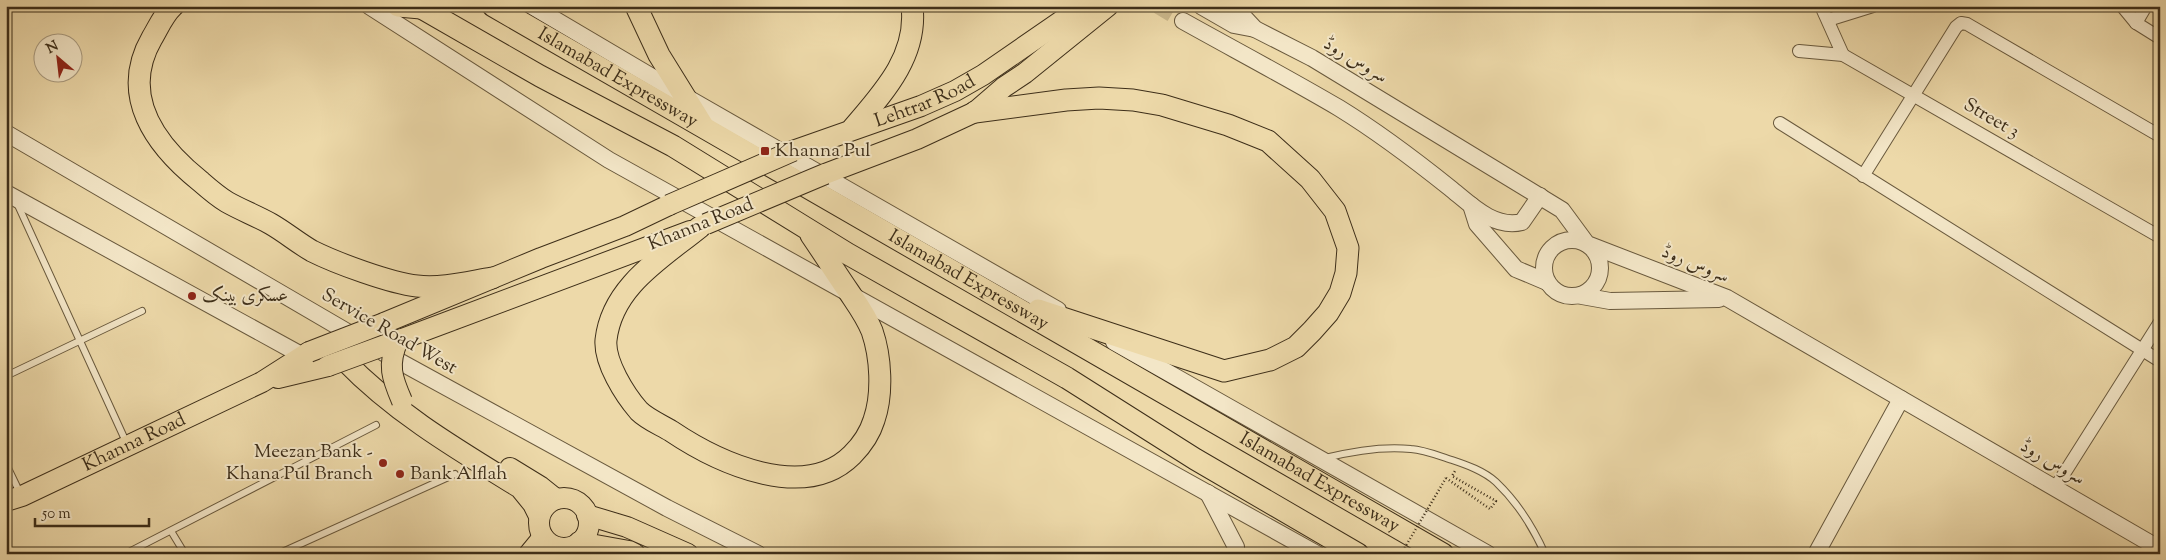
<svg xmlns="http://www.w3.org/2000/svg" width="2166" height="560" viewBox="0 0 2166 560" font-family="'Sorts Mill Goudy',Amiri,serif">
<style>
.lines{fill:none;stroke-linecap:round;stroke-linejoin:round}
.tertiary-tunnel{stroke:#cab78c;stroke-width:16;stroke-dasharray:16 8;stroke-linecap:butt}
.service-casing{stroke:#69593d;stroke-width:8}
.minor-casing{stroke:#69593d;stroke-width:14}
.tertiary-casing{stroke:#69593d;stroke-width:18}
.primary-casing{stroke:#3d2e19;stroke-width:22}
.trunk-casing{stroke:#3d2e19;stroke-width:23}
.path{stroke:#3d2e19;stroke-width:2.5;stroke-dasharray:1 2.5;stroke-linecap:butt}
.service{stroke:#f3e6c7;stroke-width:6}
.minor{stroke:#f3e6c7;stroke-width:12}
.tertiary{stroke:#f3e6c7;stroke-width:16}
.primary{stroke:#edd9a9;stroke-width:20}
.trunk{stroke:#edd9a9;stroke-width:21}
.primary-bridge-casing{stroke:#3d2e19;stroke-width:22;stroke-linecap:butt}
.path-bridge{stroke:#3d2e19;stroke-width:2.5;stroke-dasharray:1 2.5;stroke-linecap:butt}
.primary-bridge{stroke:#edd9a9;stroke-width:20}
.poi-dot{fill:#8f2418;stroke:#f3e6c7;stroke-width:2}
.labels{text-anchor:middle;dominant-baseline:central;stroke-width:4;stroke-linejoin:round;paint-order:stroke}
.street-label{font-size:19px;fill:#3d2e19;stroke:#f3e6c7}
.poi-label{font-size:19px;fill:#3d2e19;stroke:#f3e6c7;text-anchor:start}
</style>
<rect width="100%" height="100%" fill="#edd9a9"/>
<filter id="stains"><feTurbulence type="fractalNoise" baseFrequency=".004" numOctaves="4"/><feColorMatrix values="0 0 0 0 .2 0 0 0 0 .09 0 0 0 0 .02 0 0 0 .5 -.17"/></filter>
<radialGradient id="worn" r=".72"><stop offset=".6" stop-color="#630" stop-opacity="0"/><stop offset="1" stop-color="#630" stop-opacity=".3"/></radialGradient>
<g class="lines">
<path class="tertiary-tunnel" d="M1158 6 1183 21"/>
<defs>
<g id="service">
<path d="M17 203 127 444"/>
<path d="M6 376 142 311"/>
<path d="M1325 458C1353 451 1383 446 1411 449 1425 450 1439 456 1452 460 1467 465 1484 471 1496 482 1517 502 1533 527 1545 554"/>
<path d="M6 464 21 495"/>
<path d="M171 531 185 554"/>
<path d="M568 547 570 554"/>
<path d="M125 554 376 425"/>
<path d="M278 554 455 474"/>
</g>
<g id="minor">
<path d="M1821 6 1843 55"/>
<path d="M2122 6 2136 23 2160 38"/>
<path d="M1828 20 1873 6"/>
<path d="M2136 23 2146 6"/>
<path d="M1799 51 1843 55 2160 237"/>
<path d="M1780 123 2160 361"/>
<path d="M1863 176 1956 27 1961 23 1967 24 2160 136"/>
<path d="M2055 488 2160 322"/>
</g>
<g id="tertiary">
<path d="M369 6 609 160 1317 554"/>
<path d="M532 6 686 97 1058 310"/>
<path d="M1201 6 1234 25 1255 29"/>
<path d="M1229 6 1241 14 1255 29 1312 58 1562 210 1587 244 1727 298 2160 549"/>
<path d="M1183 21C1235 50 1288 78 1339 108 1378 132 1415 160 1450 188 1471 205 1494 229 1522 222L1540 196"/>
<path d="M6 133 361 340"/>
<path d="M6 193 303 356"/>
<path d="M1471 205 1477 224 1516 269 1547 282"/>
<circle cx="1572" cy="268" r="28"/>
<path d="M1582 296 1610 301 1719 299"/>
<path d="M1114 342 1488 554"/>
<path d="M384 353 667 508 758 554"/>
<path d="M1208 493 1236 547 1235 554"/>
<path d="M1816 554 1901 399"/>
</g>
<g id="primary">
<path id="s1" d="M793 151 921 106 955 91 983 75 1083 6"/>
<path d="M825 174 917 139 975 112 1004 87 1025 73 1108 6"/>
<path d="M384 323 541 258 625 226 669 205"/>
<path d="M402 339 690 231"/>
<path d="M344 360C395 413 458 450 520 488L533 504 539 516"/>
<path d="M278 378 328 366"/>
<path d="M510 468 541 487 556 499"/>
<circle cx="564" cy="523" r="25"/>
<path id="s2" d="M6 501 22 496 262 382 309 352"/>
<path d="M587 515 627 527 688 554"/>
<path d="M579 542 629 551 635 554"/>
<path d="M529 554 543 537"/>
</g>
<g id="trunk">
<path d="M173 6C164 14 158 28 152 38 119 95 155 145 200 181 208 188 217 196 227 202 241 210 257 216 271 224 285 232 298 243 312 251 336 263 390 283 417 286 441 289 468 282 492 278"/>
<path d="M398 6 421 8"/>
<path d="M418 6 540 76 673 146 848 254 1067 378 1195 459 1358 554"/>
<path id="s3" d="M493 6 1443 554"/>
<path d="M636 6 659 55 703 126"/>
<path d="M975 112 1066 100 1099 98 1133 100 1162 105 1228 125 1268 141 1310 179 1335 211 1348 248 1346 273 1340 293 1328 313 1312 331 1296 347 1270 360 1224 371 1038 310"/>
<path d="M853 128C883 93 918 56 912 6"/>
<path d="M700 227C662 258 612 286 606 340 604 362 625 395 639 411 647 419 661 425 671 431 717 462 804 503 852 455 862 445 870 433 874 420 883 394 881 357 872 331 866 316 857 304 849 292 836 273 824 254 811 235"/>
</g>
</defs>
<use href="#service" class="service-casing"/>
<use href="#minor" class="minor-casing"/>
<use href="#tertiary" class="tertiary-casing"/>
<use href="#primary" class="primary-casing"/>
<use href="#trunk" class="trunk-casing"/>
<path class="path" d="M1446 478 1490 509 1496 501 1452 476 1455 471"/>
<use href="#service" class="service"/>
<use href="#minor" class="minor"/>
<use href="#tertiary" class="tertiary"/>
<use href="#primary" class="primary"/>
<use href="#trunk" class="trunk"/>
<defs>
<g id="primary-bridge">
<path d="M669 205 793 151"/>
<path d="M706 224 825 174"/>
<path d="M398 340C387 365 392 378 402 401"/>
<path d="M309 352 384 323"/>
<path d="M328 366 402 339"/>
</g>
</defs>
<use href="#primary-bridge" class="primary-bridge-casing"/>
<path class="path-bridge" d="M1401 554 1446 478"/>
<use href="#primary-bridge" class="primary-bridge"/>
</g>
<g class="poi-dot">
<rect x="760" y="146" width="10" height="10" rx="2.5"/>
<circle cx="192" cy="296" r="5"/>
<circle cx="383" cy="463" r="5"/>
<circle cx="400" cy="474" r="5"/>
</g>
<g class="labels">
<g class="street-label">
<text transform="translate(1355 61) rotate(31)">سروس روڈ</text>
<text stroke="none"><textPath href="#s3" startOffset="144">Islamabad Expressway</textPath></text>
<text stroke="none"><textPath href="#s1" startOffset="141">Lehtrar Road</textPath></text>
<text transform="translate(1991 119) rotate(30)">Street 3</text>
<text transform="translate(701 225) rotate(-22)">Khanna Road</text>
<text transform="translate(1695 265) rotate(22)">سروس روڈ</text>
<text stroke="none"><textPath href="#s3" startOffset="549">Islamabad Expressway</textPath></text>
<text transform="translate(389 332) rotate(30)">Service Road West</text>
<text stroke="none"><textPath href="#s2" startOffset="141">Khanna Road</textPath></text>
<text transform="translate(2052 463) rotate(30)">سروس روڈ</text>
<text stroke="none"><textPath href="#s3" startOffset="954">Islamabad Expressway</textPath></text>
</g>
<g class="poi-label">
<text x="775" y="151">Khanna Pul</text>
<text x="202" y="296">عسکری بینک</text>
<text x="373" y="452" text-anchor="end">Meezan Bank -<tspan x="373" dy="22">Khana Pul Branch</tspan></text>
<text x="410" y="474">Bank Alflah</text>
</g>
</g>
<rect width="2166" height="560" fill="none" stroke="#edd9a9" stroke-width="25"/>
<rect x="8" y="8" width="2151" height="545" fill="none" stroke="#3d2e19" stroke-width="2.5"/>
<rect x="12" y="12" width="2141" height="535" fill="none" stroke="#3d2e19"/>
<g transform="translate(58 58) rotate(332)"><circle r="24" fill="#f3e6c7" stroke="#aa9c81"/>
<path d="M0-4L9 19L0 12L-9 19Z" fill="#8f2418"/>
<text y="-8" font-size="14" font-weight="bold" text-anchor="middle" fill="#3d2e19">N</text>
</g>
<path d="M35 518v8h114v-8" fill="none" stroke="#3d2e19" stroke-width="2.5"/>
<text x="42" y="518" font-size="15" fill="#3d2e19" stroke="#f3e6c7" stroke-width="4" paint-order="stroke">50 m</text>
<rect width="100%" height="100%" filter="url(#stains)"/>
<rect width="100%" height="100%" fill="url(#worn)"/>
</svg>
